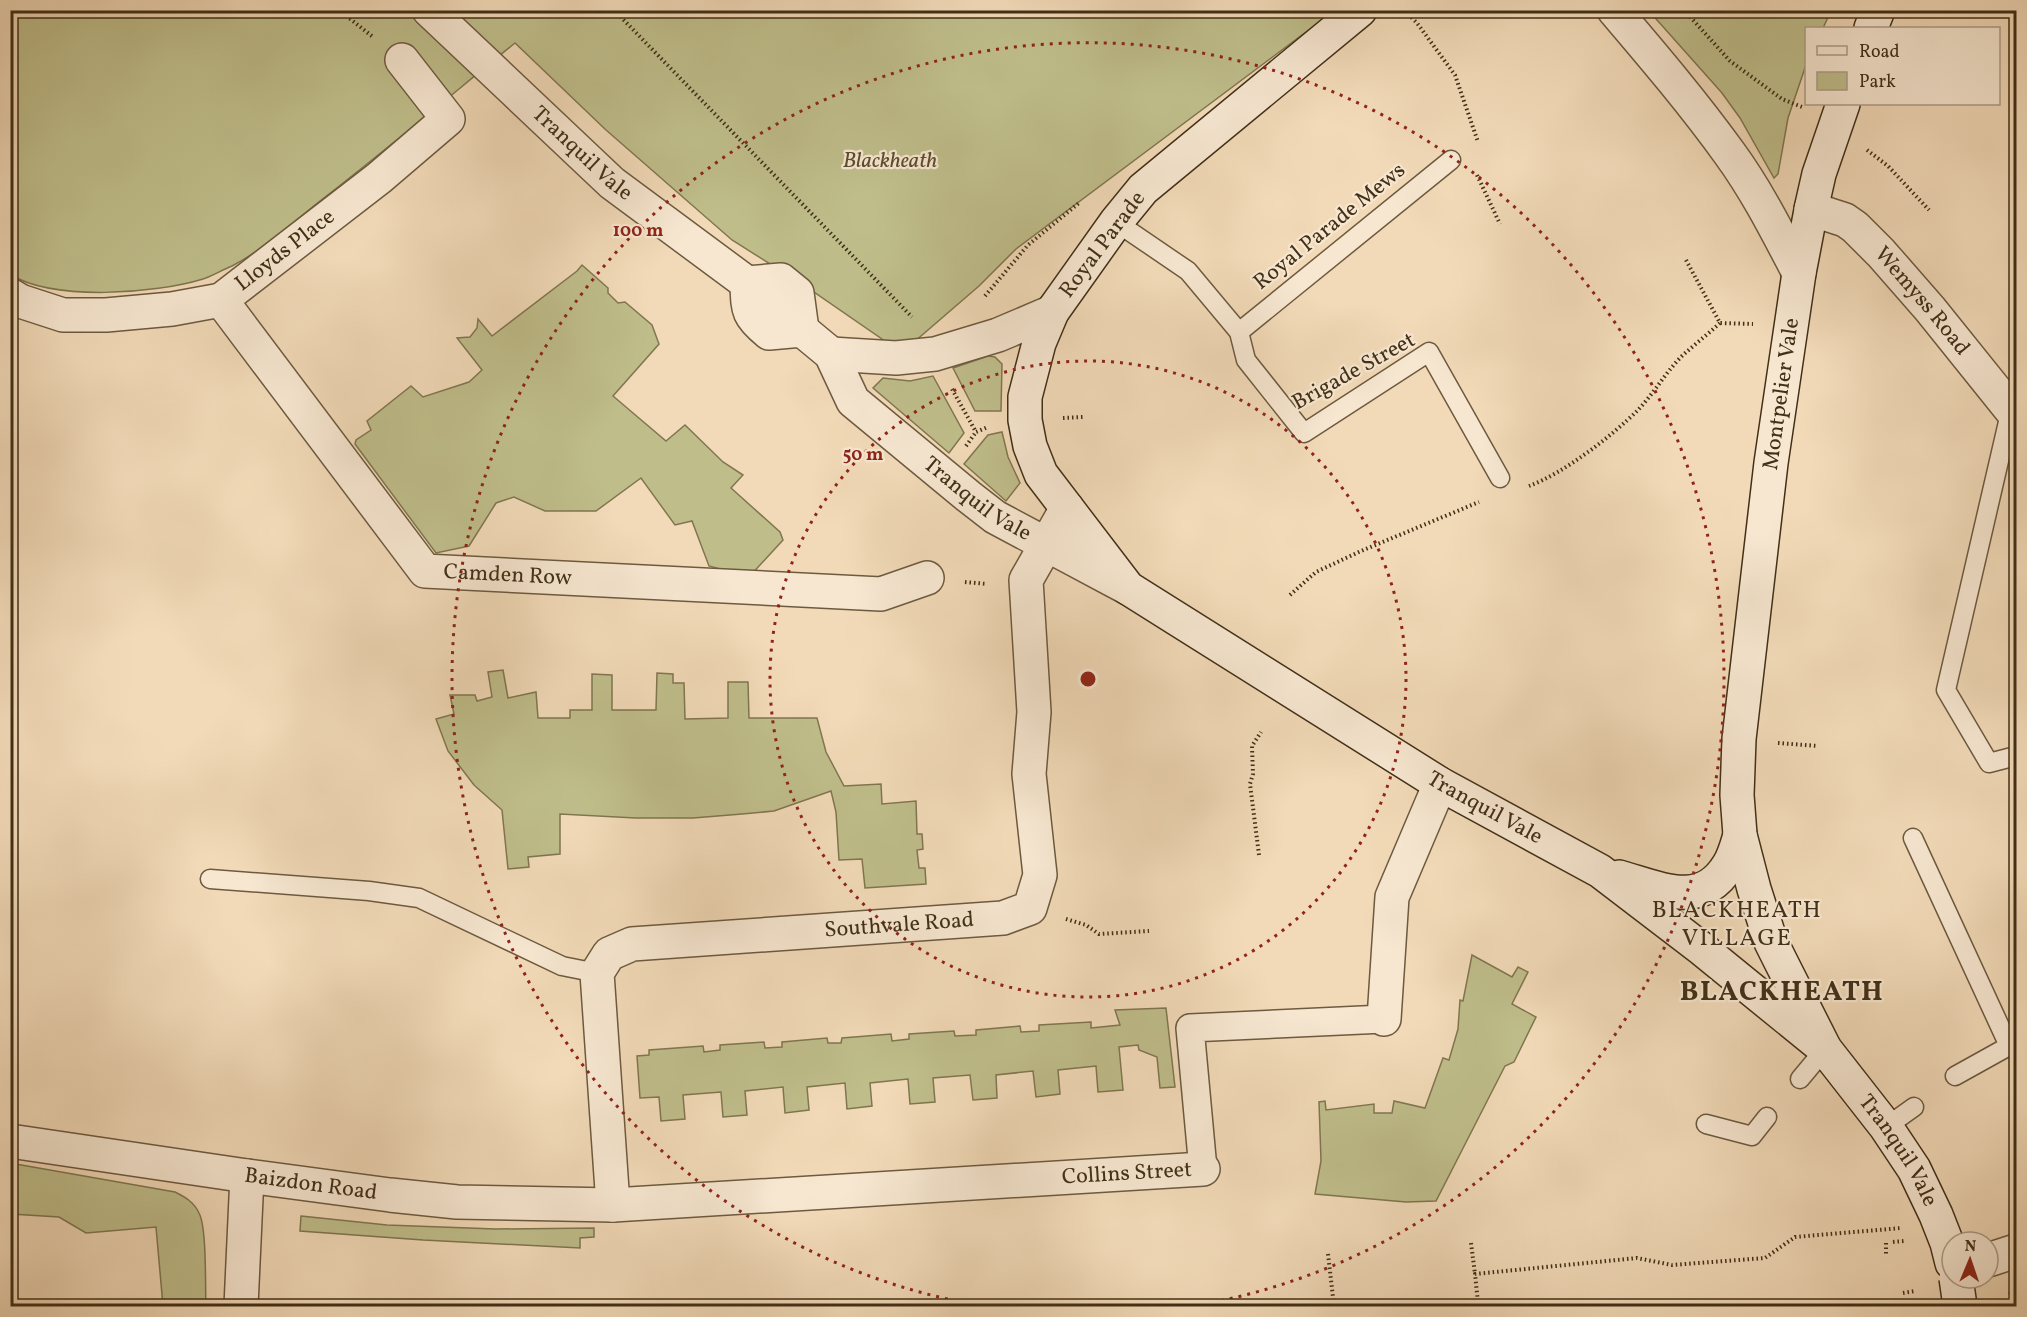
<svg xmlns="http://www.w3.org/2000/svg" width="2027" height="1317" viewBox="0 0 2027 1317" font-family="Vollkorn,serif">
<style>
.green{fill:#bfbe8b;stroke:#807651;stroke-width:1.5}
.lines{fill:none;stroke-linecap:round;stroke-linejoin:round}
.service-casing{stroke:#6d5a3f;stroke-width:21}
.pedestrian-casing{stroke:#6d5a3f;stroke-width:30}
.minor-casing{stroke:#6d5a3f;stroke-width:36}
.tertiary-casing{stroke:#6d5a3f;stroke-width:36}
.secondary-casing{stroke:#412f17;stroke-width:36}
.path{stroke:#412f17;stroke-width:4;stroke-dasharray:1.5 3;stroke-linecap:butt}
.service{stroke:#f7e7d1;stroke-width:18}
.pedestrian{stroke:#f7e7d1;stroke-width:27}
.minor{stroke:#f7e7d1;stroke-width:33}
.tertiary{stroke:#f7e7d1;stroke-width:33}
.secondary{stroke:#f7e7d1;stroke-width:33}
.rail-casing{stroke:#412f17;stroke-width:7}
.rail{stroke:#f7e7d1;stroke-width:4.5;stroke-dasharray:14;stroke-linecap:butt}
.secondary-bridge-casing{stroke:#412f17;stroke-width:36;stroke-linecap:butt}
.secondary-bridge{stroke:#f7e7d1;stroke-width:33}
.ring{fill:none;stroke:#8f2418;stroke-width:3;stroke-dasharray:3 6}
.labels{text-anchor:middle;dominant-baseline:central;stroke-width:4.5;stroke-linejoin:round;paint-order:stroke}
.street-label{font-size:22px;fill:#412f17;stroke:#f7e7d1}
.park-label{font-size:22px;font-style:italic;fill:#5a4c2e;stroke:#f7e7d1}
.neighbourhood-label{font-size:24px;letter-spacing:1.5px;fill:#412f17;stroke:#f7e7d1}
.district-label{font-size:28px;font-weight:bold;letter-spacing:1.5px;fill:#412f17;stroke:#f7e7d1}
.centre{fill:#8f2418;stroke:#f7e7d1;stroke-width:3}
.ring-label{font-size:18px;text-anchor:middle;font-weight:bold;fill:#8f2418;stroke:#f7e7d1;stroke-width:4.5;stroke-linejoin:round;paint-order:stroke}
</style>
<rect width="100%" height="100%" fill="#f2dab8"/>
<filter id="stains"><feTurbulence type="fractalNoise" baseFrequency=".00333" numOctaves="4"/><feColorMatrix values="0 0 0 0 .2 0 0 0 0 .09 0 0 0 0 .02 0 0 0 .5 -.17"/></filter>
<radialGradient id="worn" r=".72"><stop offset=".6" stop-color="#630" stop-opacity="0"/><stop offset="1" stop-color="#630" stop-opacity=".3"/></radialGradient>
<g class="green">
<path d="M10 11H1334L1016 249 979 286 914 342 897 343 885 341 805 286 732 240 606 130 515 43C450 96 386 150 320 201 292 223 263 250 232 266 222 270 212 276 203 279 154 294 55 301 11 275Z"/>
<path d="M1649 11H1831L1823 28H1806V65L1788 118 1778 174 1774 178 1740 118 1722 93Z"/>
<path d="M582 265 608 288V293L618 303 625 302 652 325 659 344 613 396 666 441 685 425 723 462 743 475 731 488 780 532 783 540 749 577 709 566 692 521 675 525 641 478 596 511H545L514 497 496 503 469 546 436 553 355 444 356 440 371 430 367 421 411 386 423 397 469 382 482 370 457 338 470 337 477 328 478 319 492 336 577 271Z"/>
<path d="M988 356 995 357 1002 364 1001 411H975L953 368Z"/>
<path d="M933 376 964 433 949 453 873 388 883 378 910 381Z"/>
<path d="M1002 432 1008 457 1020 483 1006 501 964 464 988 435Z"/>
<path d="M503 670 508 698 536 692 538 718H570V710H592V674L612 675V710H656L657 673 673 674V683H684L685 719 728 718V682H748L749 718H817L826 752 844 786 881 784 882 804 916 801 917 834H922L923 849 917 850 919 868H925L926 884 865 888 862 859 839 860 836 812 831 791 774 811 742 814 693 818H636L560 814V854L528 857 529 867 508 869 502 810 474 785 448 751 436 719 454 714 450 695H475L477 701 492 697 488 672Z"/>
<path d="M1472 955 1512 977 1518 967 1528 972 1512 1004 1536 1017 1514 1062 1505 1066 1436 1201 1406 1202 1315 1194 1321 1161 1319 1102 1325 1101 1326 1110 1374 1104V1113H1392L1394 1101 1425 1108 1443 1058 1449 1060 1458 1029 1460 1000 1463 1001Z"/>
<path d="M1166 1008 1175 1087 1160 1088 1157 1057 1139 1050 1138 1045 1119 1047 1123 1090 1098 1092 1096 1066 1058 1070 1060 1094 1036 1097 1033 1071 996 1075 997 1098 973 1100 970 1075 933 1078 935 1102 910 1104 908 1079 870 1083 872 1106 847 1109 845 1083 807 1087 809 1110 785 1113 783 1087 745 1091 747 1115 723 1117 721 1092 683 1095 685 1119 661 1121 659 1097 640 1098 637 1056 649 1055V1050L703 1046 704 1052 720 1050V1045L764 1042 765 1048 782 1047V1042L827 1038 828 1043H841L842 1038 891 1034 892 1041 909 1039V1034L954 1031 955 1036 976 1035V1030L1020 1026 1021 1032 1039 1031V1025L1091 1022V1028L1120 1025 1115 1010Z"/>
<path d="M10 1163 175 1192C185 1197 194 1202 199 1213 207 1228 205 1286 206 1306H163L156 1227 86 1233 59 1217 11 1214Z"/>
<path d="M301 1216 387 1225 496 1229 594 1228V1237L580 1238V1248L423 1240 300 1231Z"/>
</g>
<g class="lines">
<defs>
<g id="service">
<path d="M1116 222 1188 271 1239 332 1246 360 1304 433 1429 352 1500 478"/>
<path d="M747 283 801 328"/>
<path d="M1239 332 1451 160"/>
<path d="M2011 409 1946 690 1989 763 2016 756"/>
<path d="M1913 838 2009 1046 1955 1076"/>
<path d="M210 879 369 891 419 898 562 966 597 973"/>
<path d="M1800 1079 1825 1049"/>
<path d="M1706 1124 1752 1136 1767 1117"/>
<path d="M1886 1127 1914 1107"/>
</g>
<path id="pedestrian" d="M1203 1169 1190 1028 1384 1019"/>
<g id="minor">
<path d="M1614 10C1654 57 1694 104 1730 154 1757 191 1778 233 1799 273"/>
<path id="s1" d="M1811 209 1845 220 1855 227 1881 253 1930 309 2016 416"/>
<path id="s2" d="M10 295 20 301 63 315H106L172 309 221 300 379 178 448 119 402 60"/>
<path id="s3" d="M221 300 425 571 881 594 927 578"/>
<path d="M1384 1019 1392 897 1440 784"/>
<path id="s4" d="M10 1141 247 1176 390 1195 457 1202 613 1205 1203 1169"/>
<path id="s5" d="M613 1205 597 973 609 954 632 944 1003 918 1030 908 1040 875 1029 774 1034 712 1026 580 1067 508"/>
<path d="M1988 1260 2016 1251"/>
<path d="M241 1306 247 1176"/>
</g>
<g id="tertiary">
<path id="s6" d="M429 10 612 183 747 283"/>
<path id="s7" d="M747 283C748 311 747 315 769 333L802 330 831 354 853 401 968 496 995 517 1128 588"/>
<path d="M747 283 781 280 797 293 802 330"/>
<path d="M831 354 896 358 935 354 998 335 1052 312"/>
</g>
<g id="secondary">
<path id="s8" d="M1360 10 1143 189 1116 222 1052 312 1039 343 1025 397V420L1030 446 1041 474 1128 588 1440 784 1600 871 1702 949 1825 1049"/>
<path d="M1871 28 1878 10"/>
<path id="s9" d="M1843 104 1819 174 1812 205 1799 273 1771 463 1739 739 1737 795 1740 835 1754 889 1771 942 1781 962 1825 1049 1886 1127 1914 1169 1936 1215 1947 1243 1952 1263"/>
<path d="M1619 877C1659 888 1701 910 1728 866 1734 857 1737 845 1740 835"/>
</g>
</defs>
<use href="#service" class="service-casing"/>
<use href="#pedestrian" class="pedestrian-casing"/>
<use href="#minor" class="minor-casing"/>
<use href="#tertiary" class="tertiary-casing"/>
<use href="#secondary" class="secondary-casing"/>
<g class="path">
<path d="M339 10 373 37"/>
<path d="M614 10 912 317"/>
<path d="M1684 10 1730 61 1782 99 1802 107"/>
<path d="M1405 11 1417 23 1455 75 1478 142"/>
<path d="M1867 150 1888 166 1929 210"/>
<path d="M1477 175 1500 224"/>
<path d="M1686 260 1720 323 1753 324"/>
<path d="M985 296 1028 245 1079 203"/>
<path d="M952 389 976 432 988 427"/>
<path d="M1063 418 1083 417"/>
<path d="M966 446 976 432"/>
<path d="M1529 486C1564 473 1612 436 1638 410 1654 393 1666 372 1682 356 1694 345 1708 334 1720 323"/>
<path d="M965 582 987 584"/>
<path d="M1290 595 1316 572 1361 551 1479 502"/>
<path d="M1778 743 1818 746"/>
<path d="M1259 855 1250 784 1253 774 1252 746 1261 732"/>
<path d="M1066 919 1086 925 1099 934 1149 931"/>
<path d="M1893 1242 1904 1241"/>
<path d="M1471 1243 1475 1274"/>
<path d="M1886 1243V1255"/>
<path d="M1328 1254 1334 1306"/>
<path d="M1903 1293 1915 1291"/>
<path d="M1444 1306 1478 1303 1475 1274 1637 1258 1672 1265 1765 1258 1795 1237 1901 1228"/>
</g>
<use href="#service" class="service"/>
<use href="#pedestrian" class="pedestrian"/>
<use href="#minor" class="minor"/>
<use href="#tertiary" class="tertiary"/>
<use href="#secondary" class="secondary"/>
<defs>
<path id="rail" d="M2012 1293H2016"/>
</defs>
<use href="#rail" class="rail-casing"/>
<use href="#rail" class="rail"/>
<defs>
<path id="secondary-bridge" d="M1956 1278 1960 1306"/>
</defs>
<use href="#secondary-bridge" class="secondary-bridge-casing"/>
<use href="#secondary-bridge" class="secondary-bridge"/>
</g>
<g class="ring">
<circle cx="1088" cy="679" r="318"/>
<path d="M983 1306A636 636 0 1 1 1193 1306"/>
</g>
<g class="labels">
<g class="street-label">
<text stroke="none"><textPath href="#s6" startOffset="210">Tranquil Vale</textPath></text>
<text transform="translate(1330 227) rotate(-39)">Royal Parade Mews</text>
<text transform="translate(1103 245) rotate(-53)">Royal Parade</text>
<text stroke="none"><textPath href="#s2" startOffset="297">Lloyds Place</textPath></text>
<text stroke="none"><textPath href="#s1" startOffset="148">Wemyss Road</textPath></text>
<text transform="translate(1354 372) rotate(-29)">Brigade Street</text>
<text transform="translate(1782 394) rotate(-82)">Montpelier Vale</text>
<text stroke="none"><textPath href="#s7" startOffset="339">Tranquil Vale</textPath></text>
<text stroke="none"><textPath href="#s3" startOffset="422">Camden Row</textPath></text>
<text stroke="none"><textPath href="#s8" startOffset="1166">Tranquil Vale</textPath></text>
<text stroke="none"><textPath href="#s5" startOffset="548">Southvale Road</textPath></text>
<text stroke="none"><textPath href="#s9" startOffset="1098">Tranquil Vale</textPath></text>
<text stroke="none"><textPath href="#s4" startOffset="1122">Collins Street</textPath></text>
<text stroke="none"><textPath href="#s4" startOffset="304">Baizdon Road</textPath></text>
</g>
<g class="park-label">
<text x="890" y="161">Blackheath</text>
</g>
<g class="neighbourhood-label">
<text x="1737" y="911">BLACKHEATH<tspan x="1737" dy="28">VILLAGE</tspan></text>
</g>
<g class="district-label">
<text x="1782" y="992">BLACKHEATH</text>
</g>
</g>
<circle cx="1088" cy="679" r="9" class="centre"/>
<g class="ring-label">
<text x="638" y="236">100 m</text>
<text x="863" y="460">50 m</text>
</g>
<rect width="2027" height="1317" fill="none" stroke="#f2dab8" stroke-width="36"/>
<rect x="12" y="12" width="2003" height="1293" fill="none" stroke="#412f17" stroke-width="3"/>
<rect x="18" y="18" width="1991" height="1281" fill="none" stroke="#412f17" stroke-width="1.5"/>
<rect x="1805" y="27" width="195" height="78" fill="#f7e7d1" stroke="#ae9d87" stroke-width="1.5"/>
<rect x="1817" y="46" width="30" height="9" fill="#f7e7d1" stroke="#ae9d87" stroke-width="1.5"/>
<text x="1859" y="57" font-size="18" fill="#412f17">Road</text>
<rect x="1817" y="72" width="30" height="18" fill="#bfbe8b" stroke="#ae9d87" stroke-width="1.5"/>
<text x="1859" y="87" font-size="18" fill="#412f17">Park</text>
<g transform="translate(1970 1260) rotate(2)"><circle r="28" fill="#f7e7d1" stroke="#ae9d87" stroke-width="1.5"/>
<path d="M0-4.5L10 22L0 15L-10 22Z" fill="#8f2418"/>
<text y="-9" font-size="16" font-weight="bold" text-anchor="middle" fill="#412f17">N</text>
</g>
<rect width="100%" height="100%" filter="url(#stains)"/>
<rect width="100%" height="100%" fill="url(#worn)"/>
</svg>
